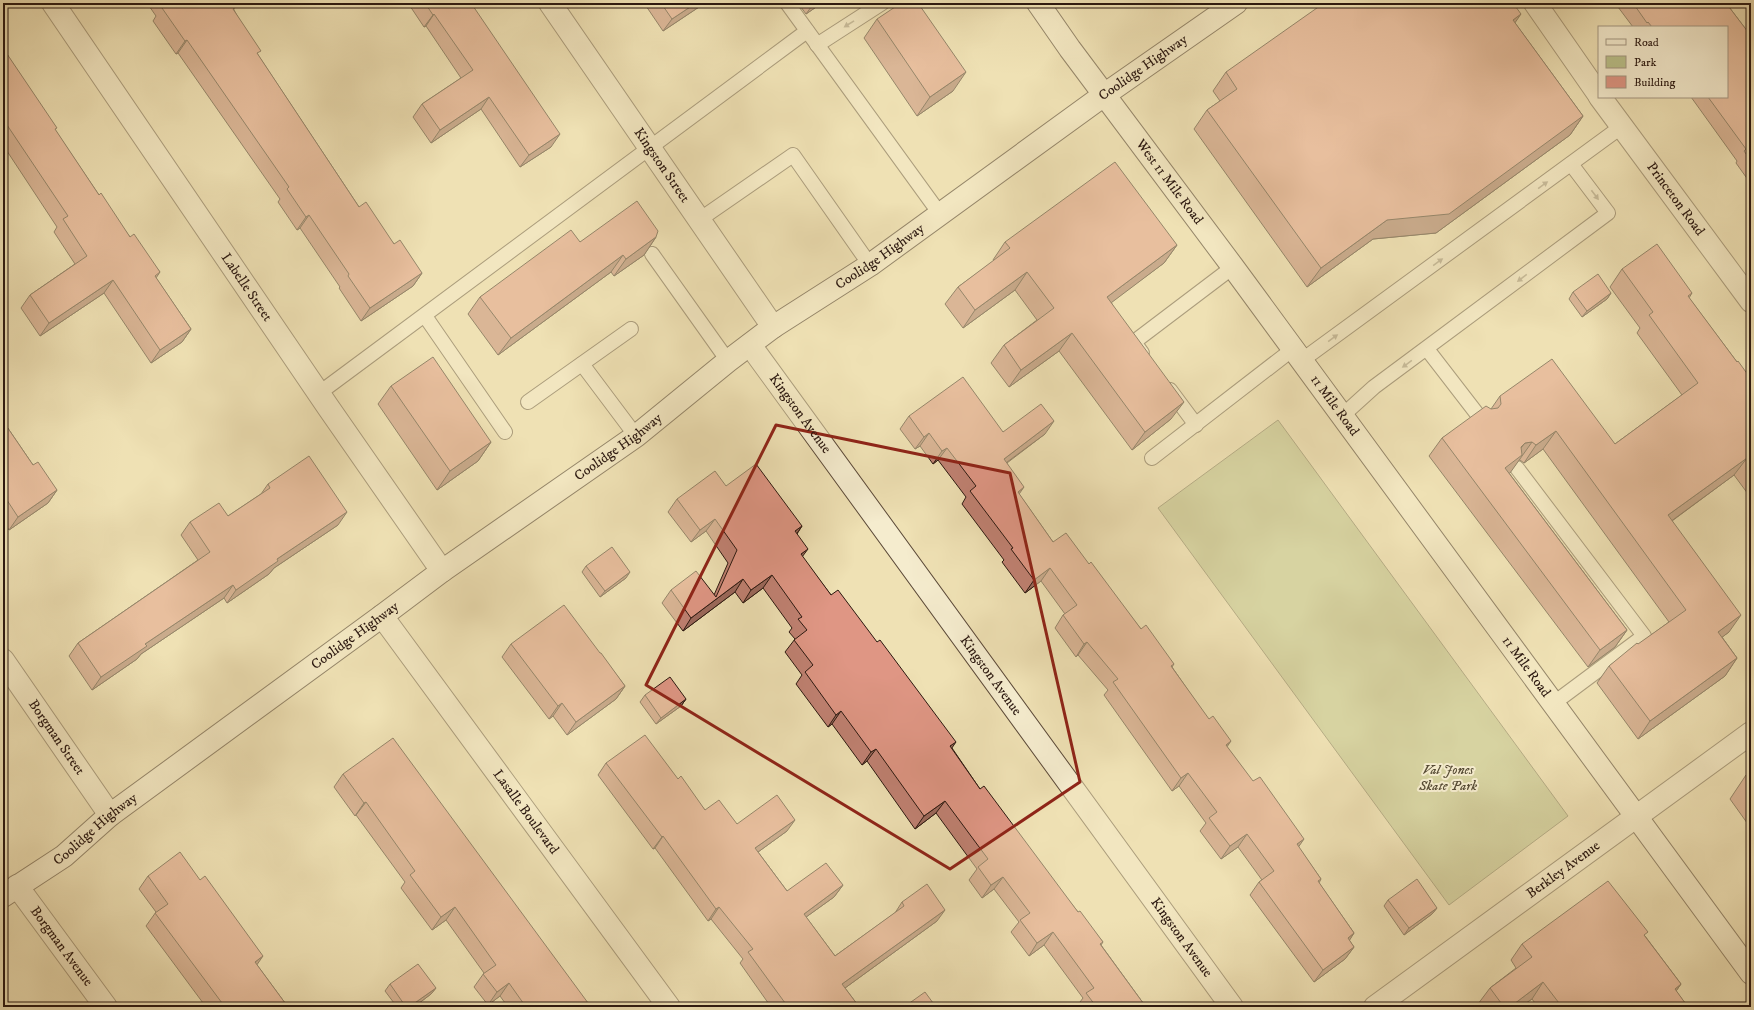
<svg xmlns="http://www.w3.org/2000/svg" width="1754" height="1010" viewBox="0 0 1754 1010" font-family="'IM FELL DW Pica',serif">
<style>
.green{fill:#bbc28b;stroke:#736d4e}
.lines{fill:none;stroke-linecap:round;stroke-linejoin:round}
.lane-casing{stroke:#5c4a39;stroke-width:16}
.street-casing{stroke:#5c4a39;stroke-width:24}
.secondary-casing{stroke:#2b1810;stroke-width:24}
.lane{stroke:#f5ecce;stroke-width:14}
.street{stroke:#f5ecce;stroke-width:22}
.secondary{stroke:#f5ecce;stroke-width:22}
.wall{fill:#c08172;stroke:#2b1810}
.shaded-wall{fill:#9c695c;stroke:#2b1810}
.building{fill:#df9684;stroke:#2b1810}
.oneway{fill:#9a8d78}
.marked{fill:none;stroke:#8f2418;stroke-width:3;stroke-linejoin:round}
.labels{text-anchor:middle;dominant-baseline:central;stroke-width:4;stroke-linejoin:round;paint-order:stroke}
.street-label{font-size:14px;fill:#2b1810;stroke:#f5ecce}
.park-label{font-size:14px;font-style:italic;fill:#564b35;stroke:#f5ecce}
</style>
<rect width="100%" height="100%" fill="#efe1b4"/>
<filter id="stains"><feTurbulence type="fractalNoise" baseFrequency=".005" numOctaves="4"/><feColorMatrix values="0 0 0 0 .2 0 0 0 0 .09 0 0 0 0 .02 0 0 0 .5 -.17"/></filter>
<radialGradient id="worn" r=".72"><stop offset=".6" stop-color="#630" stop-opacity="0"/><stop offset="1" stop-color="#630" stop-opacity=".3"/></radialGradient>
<path class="green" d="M1278 420 1568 816 1449 905 1158 508Z"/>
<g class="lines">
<defs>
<g id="lane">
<path d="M787 3 940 214"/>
<path d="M817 45 882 3"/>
<path d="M699 220 793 155 870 265"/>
<path d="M652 254 728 361"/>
<path d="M425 316 505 432"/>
<path d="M1427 349 1481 419"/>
<path d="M1142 353 1134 342 1233 267"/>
<path d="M1301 361 1621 127"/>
<path d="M582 364 636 436"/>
<path d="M1170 390 1196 425"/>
<path d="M318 394 807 31"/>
<path d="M528 402 631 329"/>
<path d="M1342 416 1374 387 1608 213 1571 164"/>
<path d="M1152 458 1293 349"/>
<path d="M1517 468 1644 636 1554 703"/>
</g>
<g id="street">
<path id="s1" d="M53 3 328 407 442 571"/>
<path id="s2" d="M550 3 773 327"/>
<path d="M1535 3 1599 95"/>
<path id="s3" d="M1600 97 1751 301"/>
<path id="s4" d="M750 345 1232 1007"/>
<path id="s5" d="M382 616 669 1007"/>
<path id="s6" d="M3 660 110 815"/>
<path id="s7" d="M17 886 106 1007"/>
<path id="s8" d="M1375 1007 1751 733"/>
</g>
<g id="secondary">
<path id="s9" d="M1038 3 1070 49 1233 267 1751 973"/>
<path id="s10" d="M3 896 64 856 110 815 382 616 442 571 636 436 728 361 773 327 870 265 1104 95 1236 3"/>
</g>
</defs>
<use href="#lane" class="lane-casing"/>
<use href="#street" class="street-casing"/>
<use href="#secondary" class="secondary-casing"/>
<use href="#lane" class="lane"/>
<use href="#street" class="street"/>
<use href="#secondary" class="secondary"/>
</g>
<g class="wall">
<path d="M147 3H233L234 10 258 55 359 207 422 273 413 286 361 321 339 288 340 287 300 228 297 230 278 202 280 199 178 53 176 54 153 21 156 16Z"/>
<path d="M408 3H471L551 147 520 167 481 109 431 143 413 117 422 104 461 78 426 26 424 27Z"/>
<path d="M644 3H705L663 31Z"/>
<path d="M798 3H822L806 14Z"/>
<path d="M1615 3H1726L1751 36V184L1736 163 1737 161 1691 97H1727V27H1633Z"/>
<path d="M877 19 953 91 917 116 864 38Z"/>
<path d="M1515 23 1583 116 1570 135 1436 233 1373 239 1307 287 1194 129 1207 110 1220 101 1213 91 1226 72Z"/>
<path d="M3 48 55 130 99 195 130 237 160 272 156 278 191 329 182 342 151 363 104 293 40 336 21 308 30 295 75 264 54 232 57 227 3 145Z"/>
<path d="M656 237 644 255 614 276 611 272 498 355 468 314 480 297 580 242Z"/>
<path d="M1005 242 1177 245 1164 263 1111 302 1171 419 1132 450 1059 351 1009 387 991 363 1004 345 1037 320 1015 290 963 328 945 304 958 287 994 261 993 260Z"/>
<path d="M1622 269 1692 293 1689 298 1737 362 1751 379V498L1734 475 1672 521 1729 632 1722 637 1737 658 1725 676 1638 739 1597 683 1609 666 1669 622 1543 449 1524 463 1520 460H1519L1509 473 1627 630 1615 647 1588 667 1429 456 1442 438 1491 409 1500 396 1615 444 1682 395 1637 333 1640 328 1610 287Z"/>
<path d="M1573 292 1611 293 1607 299 1582 317 1569 299Z"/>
<path d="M391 386 491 442 478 461 437 490 378 404Z"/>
<path d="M909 416 1003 432 1045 434 1007 463 1019 494 1053 542 1089 564 1141 629 1174 664 1172 667 1227 747 1321 879 1319 883 1354 933 1349 940 1354 947 1345 959 1314 982 1250 895 1259 882 1262 880 1238 847 1221 859 1200 831 1206 823 1179 786 1172 791 1104 695 1108 690 1078 655 1076 657 1055 628 1063 615 1065 614 1041 581 1025 593 1002 562 1004 560 962 504 966 497 938 460 933 464 920 446 915 449 900 429Z"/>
<path d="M3 421 33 465 57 490 48 503 9 530 3 521Z"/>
<path d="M268 484 338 525 274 568 269 574 227 603 224 598 141 654 137 659 92 690 69 656 78 643 198 560 181 535 190 522 228 516 261 494Z"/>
<path d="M726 486 802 526 797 534 802 557 831 595 952 748 980 789 1078 912 1103 942 1101 945 1146 1007H1078L1077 1006 1083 998 1044 945 1029 956 1011 932 1019 922 994 889 982 898 969 880 977 869 936 813 915 829 867 761 862 765 832 724 828 727 796 684 802 675 785 652 795 639 789 632 792 628 763 588 743 603 735 592 683 631 662 603 671 590 714 595 728 563 706 531 691 542 668 512 677 499Z"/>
<path d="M586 566 626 578 600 597 582 572Z"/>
<path d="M511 644 600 653 625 686 616 699 567 735 553 716 549 719 502 657Z"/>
<path d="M645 695 686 699 681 706 656 724 640 702Z"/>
<path d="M606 763 678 779 705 810 737 824 787 831 758 852 787 891 843 885 834 897 806 917 835 956 895 913 902 902 937 921 845 988 857 1004 855 1007H771L740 963 743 959 711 919 708 921 655 848 653 849 598 775Z"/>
<path d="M1751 771V827H1750L1730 799 1746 775Z"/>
<path d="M343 774 591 1007H508L500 996 488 1005 474 987 484 973 446 920 432 930 401 888 405 882 356 815 355 816 334 787Z"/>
<path d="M148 876 257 965 288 1007H206L146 926 156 912 139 889Z"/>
<path d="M1388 900 1437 908 1432 914 1404 935 1384 906Z"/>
<path d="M1645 936 1681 984 1676 991 1688 1007H1538L1532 999 1520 1007H1481L1478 1004 1490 988 1516 968 1511 960 1522 944Z"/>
<path d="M390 984 436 988 431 994 414 1007H397L385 991Z"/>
</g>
<g class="shaded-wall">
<path d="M696 3H705L663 31 672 19Z"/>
<path d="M814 3H822L806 14Z"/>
<path d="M434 14 426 26 424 27 433 15Z"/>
<path d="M1521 14 1508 33 1513 20Z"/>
<path d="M187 40 178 53 176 54 185 41Z"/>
<path d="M966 72 953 91 917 116 930 97Z"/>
<path d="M489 97 481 109 431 143 440 130Z"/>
<path d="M1583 116 1570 135 1436 233 1373 239 1307 287 1321 268 1387 220Z"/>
<path d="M560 134 551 147 520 167 529 155Z"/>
<path d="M309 215 300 228 297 230 306 217Z"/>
<path d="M656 237 644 255 614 276 626 259Z"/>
<path d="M1177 245 1164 263 1095 315 1107 297Z"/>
<path d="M623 255 611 272 498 355 511 338Z"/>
<path d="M1027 272 1015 290 963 328 975 310Z"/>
<path d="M422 273 413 286 361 321 370 308Z"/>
<path d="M113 280 104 293 40 336 49 323Z"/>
<path d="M1611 293 1607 299 1582 317 1587 311Z"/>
<path d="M191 329 182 342 151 363 160 350Z"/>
<path d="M1072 333 1059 351 1009 387 1021 370Z"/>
<path d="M1184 402 1171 419 1132 450 1145 432Z"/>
<path d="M1054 421 1045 434 995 471 1004 459Z"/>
<path d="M1556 431 1543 449 1524 463 1536 445Z"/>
<path d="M929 433 920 446 915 449 924 437Z"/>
<path d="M491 442 478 461 437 490 450 471Z"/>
<path d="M1532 442 1510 473 1493 485 1505 468 1525 443Z"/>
<path d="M947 448 938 460 933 464 942 451Z"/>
<path d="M1747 458 1734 475 1655 533 1668 515Z"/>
<path d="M1024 487 1015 500 1018 492Z"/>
<path d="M57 490 48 503 9 530 18 517Z"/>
<path d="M347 512 338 525 274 568 269 574 227 603 236 590 277 559Z"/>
<path d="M715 519 706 531 691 542 700 530Z"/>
<path d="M802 526 793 539 795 531Z"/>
<path d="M808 549 799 561 801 554Z"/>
<path d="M1050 568 1041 581 1025 593 1034 580Z"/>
<path d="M630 572 626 578 600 597 605 591Z"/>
<path d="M772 575 763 588 743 603 751 590Z"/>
<path d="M743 579 735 592 683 631 691 618Z"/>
<path d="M233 585 224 598 141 654 137 659 92 690 101 677 145 644Z"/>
<path d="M1741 615 1729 632 1705 650 1718 632Z"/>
<path d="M1627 630 1615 647 1588 667 1600 650Z"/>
<path d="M1087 642 1078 655 1076 657 1084 644Z"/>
<path d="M1737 658 1725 676 1638 739 1650 721Z"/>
<path d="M625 686 616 699 567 735 576 722Z"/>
<path d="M686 699 681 706 656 724 661 718Z"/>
<path d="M562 703 553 716 549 719 558 706Z"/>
<path d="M841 711 832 724 828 727 836 715Z"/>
<path d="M1231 741 1222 754 1226 745Z"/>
<path d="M956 742 947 755 950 746Z"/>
<path d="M876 749 867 761 862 765 871 752Z"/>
<path d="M1188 773 1179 786 1172 791 1181 778Z"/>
<path d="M945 801 936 813 915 829 924 816Z"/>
<path d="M366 802 356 815 355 816 364 803Z"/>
<path d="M795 820 787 831 747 860 755 848Z"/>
<path d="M1247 834 1238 847 1221 859 1230 846Z"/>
<path d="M663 836 655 848 653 849 662 837Z"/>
<path d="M1304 839 1295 852 1297 844Z"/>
<path d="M1003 877 994 889 982 898 991 885Z"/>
<path d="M843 885 834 897 795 925 804 914Z"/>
<path d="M455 907 446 920 432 930 441 917Z"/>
<path d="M719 907 711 919 708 921 716 909Z"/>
<path d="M1437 908 1432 914 1404 935 1409 928Z"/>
<path d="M945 910 937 921 834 996 842 984Z"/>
<path d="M1053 932 1044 945 1029 956 1037 943Z"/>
<path d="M1354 933 1346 946 1348 938Z"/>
<path d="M1354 947 1345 959 1314 982 1323 970Z"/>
<path d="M263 956 254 969 255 962Z"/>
<path d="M1543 982 1532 999 1520 1007H1510Z"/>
<path d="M509 983 500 996 488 1005 497 992Z"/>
<path d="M1681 984 1669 1001 1675 989Z"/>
<path d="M436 988 431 994 414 1007H409Z"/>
</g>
<g class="building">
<path d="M165 3H233L236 7 233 9 261 51 257 53 359 207 366 202 394 244 400 240 422 273 370 308 348 276 349 274 309 215 306 217 287 189 289 187 187 40 185 41 162 8 166 5Z"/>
<path d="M425 3H471L560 134 529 155 489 97 440 130 422 104 473 70 434 14 433 15Z"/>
<path d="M661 3H696L672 19Z"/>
<path d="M901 3H918L966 72 930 97 877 19Z"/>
<path d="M1324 3H1513L1521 14 1513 20 1583 116 1449 214 1387 220 1321 268 1207 110 1237 89 1226 72Z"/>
<path d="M1633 3H1726L1751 36V161L1744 151 1746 149 1708 97H1727V27H1652L1648 22 1647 23Z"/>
<path d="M3 48 57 128 55 129 99 195 101 193 130 237 134 234 160 272 155 276 191 329 160 350 113 280 49 323 30 295 87 256 63 219 68 216 3 119Z"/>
<path d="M1115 162 1177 245 1107 297 1184 402 1145 432 1072 333 1021 370 1004 345 1054 308 1027 272 975 310 958 287 1010 248 1005 242Z"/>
<path d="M637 201 658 231 656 237 626 259 623 255 511 338 480 297 571 230 580 242Z"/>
<path d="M1657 244 1692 293 1688 296 1737 362 1738 361 1751 379V464L1747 458 1668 515 1741 615 1718 632 1737 658 1650 721 1609 666 1637 643 1638 644 1686 610 1556 431 1536 445 1532 442 1525 443 1521 447 1522 455 1505 468 1627 630 1600 650 1442 438 1486 406 1491 409 1498 408 1501 404 1500 396 1552 359 1615 444 1698 383 1649 315 1653 312 1622 269Z"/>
<path d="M1598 274 1611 293 1587 311 1573 292Z"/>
<path d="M433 357 491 442 450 471 391 386Z"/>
<path d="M963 377 1003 432 1041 404 1054 421 1004 459 1024 487 1018 492 1053 542 1066 533 1089 564 1091 562 1141 629 1146 625 1174 664 1171 666 1209 719 1213 716 1231 741 1226 745 1253 781 1260 777 1304 839 1297 844 1321 879 1318 881 1354 933 1348 938 1354 947 1323 970 1259 882 1274 871 1247 834 1230 846 1209 818 1217 812 1188 773 1181 778 1113 682 1118 679 1087 642 1084 644 1063 615 1077 605 1050 568 1034 580 1011 549 1013 548 970 491 976 486 947 448 942 451 929 433 924 437 909 416Z"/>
<path d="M3 421 33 465 38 462 57 490 18 517 3 494Z"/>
<path d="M309 456 347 512 277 559 278 561 236 590 233 585 145 644 147 646 101 677 78 643 210 552 190 522 219 503 228 516 270 488 268 484Z"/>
<path d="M756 464 802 526 795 531 808 549 801 554 831 595 838 590 877 642 880 640 956 742 950 746 980 789 984 786 1078 912 1080 911 1103 942 1100 944 1146 1007H1093L1095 1005 1086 993 1094 988 1053 932 1037 943 1020 920 1030 913 1003 877 991 885 978 867 988 859 945 801 924 816 876 749 871 752 841 711 836 715 805 672 813 665 794 640 807 630 798 619 802 617 772 575 751 590 743 579 691 618 671 590 696 571 716 597 737 550 715 519 700 530 677 499 715 471 726 486Z"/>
<path d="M612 547 630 572 605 591 586 566Z"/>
<path d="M564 605 600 653H601L625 686 576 722 562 703 558 706 511 644Z"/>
<path d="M670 677 686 699 661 718 645 695Z"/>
<path d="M645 735 678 779 681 776 705 810 719 800 737 824 777 795 795 820 755 848 787 891 826 863 843 885 804 914 835 956 904 906 902 902 927 884 945 910 842 984 857 1004 853 1007H788L748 952 753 949 719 907 716 909 663 836 662 837 606 763Z"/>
<path d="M393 738 591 1007H526L509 983 497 992 483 974 496 965 455 907 441 917 410 875 415 871 366 802 364 803 343 774Z"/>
<path d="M3 744 6 749 3 751Z"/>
<path d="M1751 771V781L1746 775Z"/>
<path d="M180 852 200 880 205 876 263 956 255 962 288 1007H225L155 913 168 904 148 876Z"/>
<path d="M1417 879 1437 908 1409 928 1388 900Z"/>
<path d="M1608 881 1648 932 1644 935 1681 984 1675 989 1688 1007H1562L1543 982 1510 1007H1504L1490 988 1532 957 1522 944Z"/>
<path d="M418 964 436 988 409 1007H406L390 984Z"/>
<path d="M925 992 936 1007H904Z"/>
</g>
<defs><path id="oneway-solid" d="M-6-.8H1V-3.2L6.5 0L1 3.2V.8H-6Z"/></defs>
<g class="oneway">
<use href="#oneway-solid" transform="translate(849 24) rotate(148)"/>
<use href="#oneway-solid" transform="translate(1543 185) rotate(-36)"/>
<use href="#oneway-solid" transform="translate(1595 195) rotate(53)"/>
<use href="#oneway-solid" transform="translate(1438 262) rotate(-36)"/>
<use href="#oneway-solid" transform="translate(1522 278) rotate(143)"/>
<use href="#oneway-solid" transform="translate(1333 338) rotate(-36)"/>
<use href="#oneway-solid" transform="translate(1407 364) rotate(144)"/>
</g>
<path d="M0 0H1754V1010H0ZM776 425 1010 473 1080 782 950 869 646 685Z" fill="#efe1b4" fill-opacity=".55" fill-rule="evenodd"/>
<path class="marked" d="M776 425 1010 473 1080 782 950 869 646 685Z"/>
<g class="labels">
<g class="street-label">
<text stroke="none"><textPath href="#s10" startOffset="1410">Coolidge Highway</textPath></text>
<text stroke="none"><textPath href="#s2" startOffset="197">Kingston Street</textPath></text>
<text stroke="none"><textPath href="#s9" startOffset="222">West 11 Mile Road</textPath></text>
<text stroke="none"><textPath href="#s3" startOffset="127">Princeton Road</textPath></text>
<text stroke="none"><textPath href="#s10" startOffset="1086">Coolidge Highway</textPath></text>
<text stroke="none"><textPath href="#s1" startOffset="344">Labelle Street</textPath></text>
<text stroke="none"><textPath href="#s9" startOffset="500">11 Mile Road</textPath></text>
<text stroke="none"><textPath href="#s4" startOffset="85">Kingston Avenue</textPath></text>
<text stroke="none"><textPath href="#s10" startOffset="762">Coolidge Highway</textPath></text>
<text stroke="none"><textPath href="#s10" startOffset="438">Coolidge Highway</textPath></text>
<text stroke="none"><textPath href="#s9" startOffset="824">11 Mile Road</textPath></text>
<text stroke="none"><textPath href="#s4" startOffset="409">Kingston Avenue</textPath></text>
<text stroke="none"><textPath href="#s6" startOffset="94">Borgman Street</textPath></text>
<text stroke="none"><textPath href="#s5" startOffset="243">Lasalle Boulevard</textPath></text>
<text stroke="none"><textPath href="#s10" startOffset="114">Coolidge Highway</textPath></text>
<text stroke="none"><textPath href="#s8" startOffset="233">Berkley Avenue</textPath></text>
<text stroke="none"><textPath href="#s4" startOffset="733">Kingston Avenue</textPath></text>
<text stroke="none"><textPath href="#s7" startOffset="75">Borgman Avenue</textPath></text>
</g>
<g class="park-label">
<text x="1448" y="770">Val Jones<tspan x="1448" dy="16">Skate Park</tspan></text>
</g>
</g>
<rect width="1754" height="1010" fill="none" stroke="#efe1b4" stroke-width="16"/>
<rect x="4" y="4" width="1746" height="1002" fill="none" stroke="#2b1810" stroke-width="2"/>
<rect x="8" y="8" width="1738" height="994" fill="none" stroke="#2b1810"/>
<rect x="1598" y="26" width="130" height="72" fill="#f5ecce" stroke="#a49782"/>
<rect x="1606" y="39" width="20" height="6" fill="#f5ecce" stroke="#a49782"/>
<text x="1634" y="46" font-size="12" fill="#2b1810">Road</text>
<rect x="1606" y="56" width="20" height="12" fill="#bbc28b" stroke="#a49782"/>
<text x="1634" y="66" font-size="12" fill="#2b1810">Park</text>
<rect x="1606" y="76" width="20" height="12" fill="#df9684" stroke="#a49782"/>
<text x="1634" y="86" font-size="12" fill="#2b1810">Building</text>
<rect width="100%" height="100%" filter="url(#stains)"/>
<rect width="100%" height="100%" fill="url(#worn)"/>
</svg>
